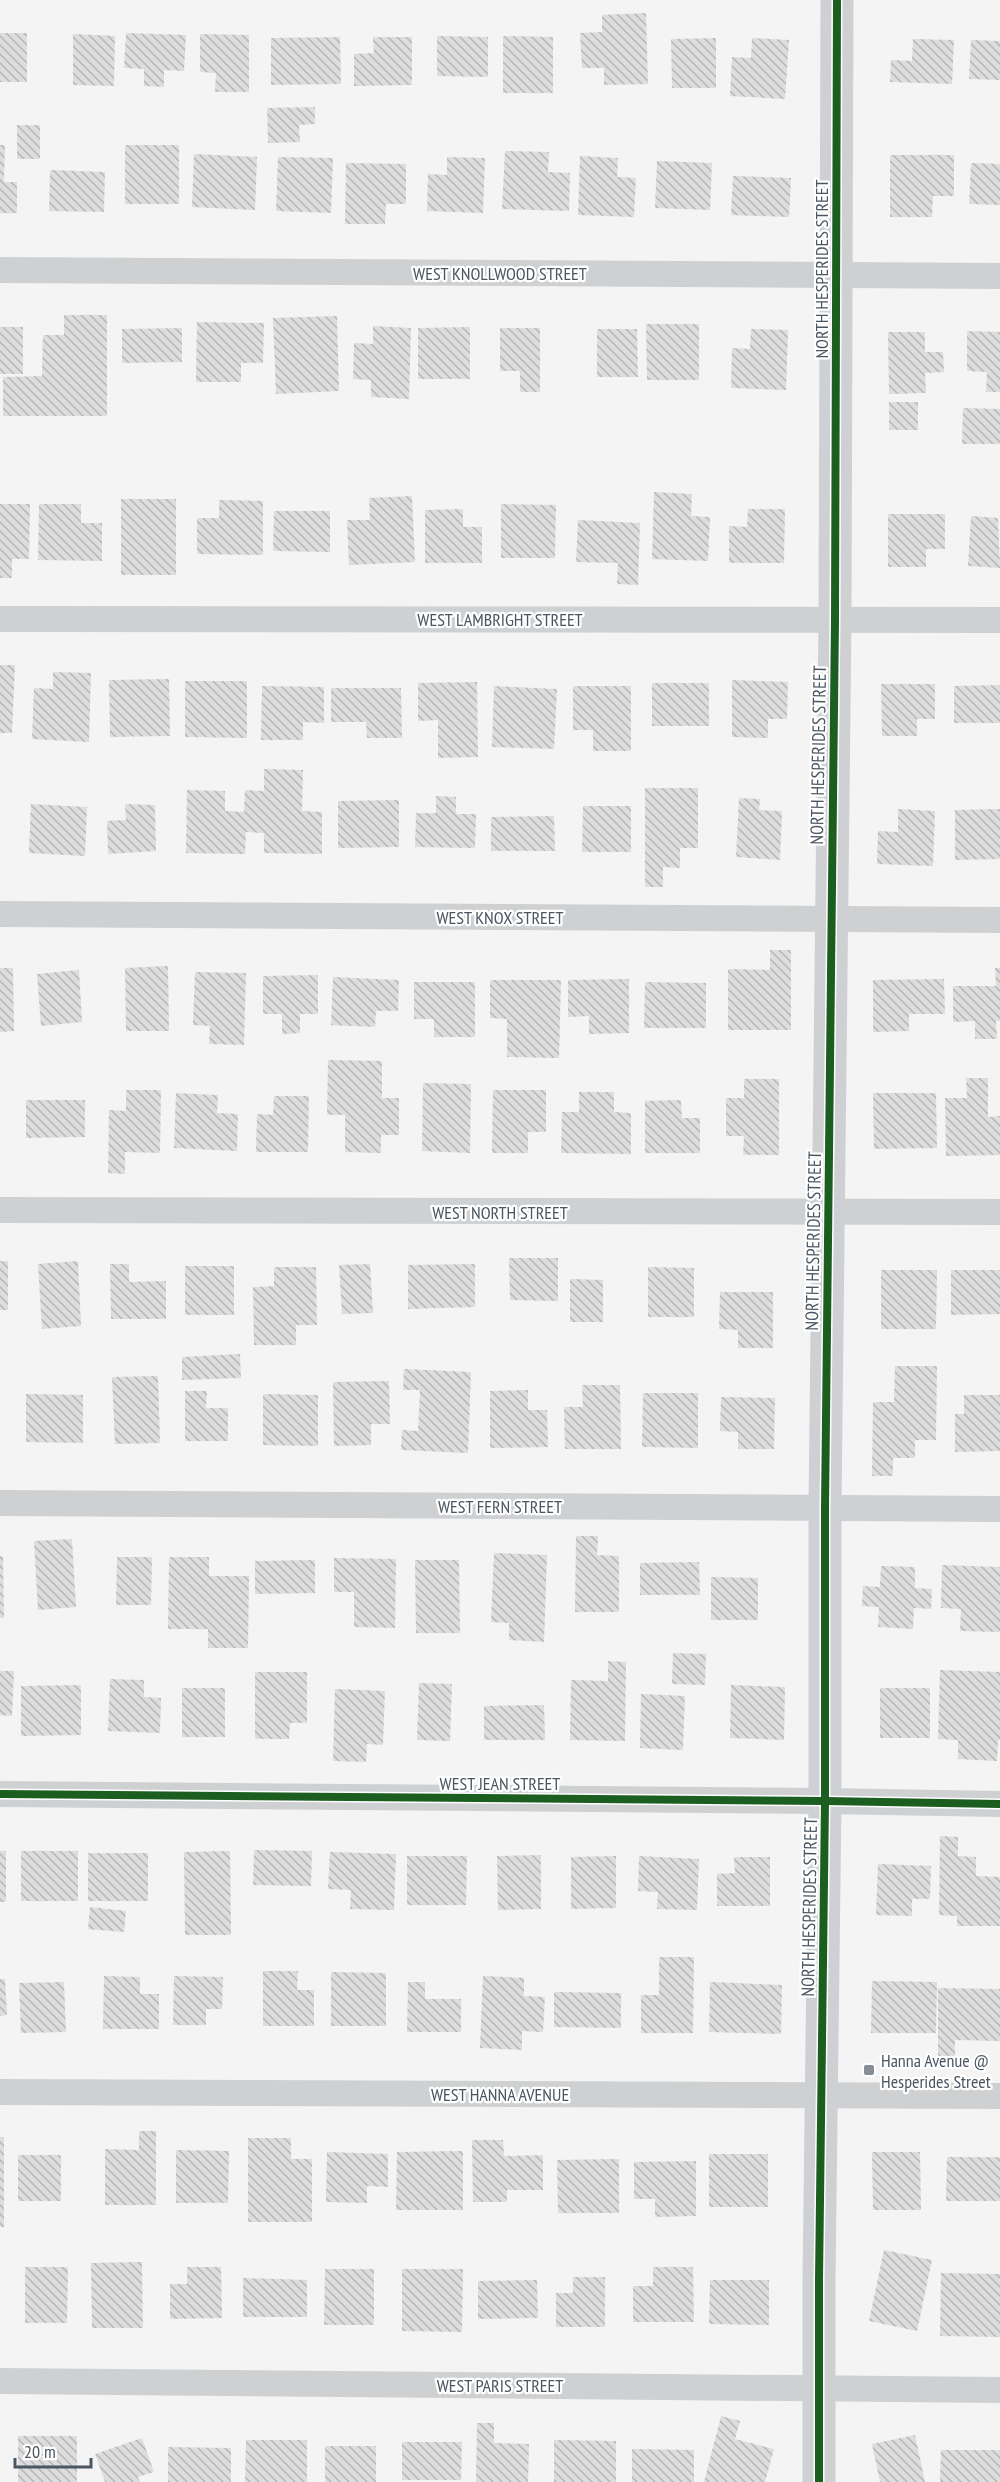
<svg xmlns="http://www.w3.org/2000/svg" width="1000" height="2482" viewBox="0 0 1000 2482" font-family="'PT Sans Narrow',sans-serif">
<style>
.building{fill:url(#building-back-hatch)}
.lines{fill:none;stroke-linecap:round;stroke-linejoin:round}
.street{stroke:#ced0d2;stroke-width:26}
.secondary{stroke:#ced0d4;stroke-width:33}
.cycleway-casing{stroke:#fff;stroke-width:11}
.cycleway{stroke:#1b5e20;stroke-width:8}
.poi-dot{fill:#868d94;stroke:#fff;stroke-width:2}
.labels{text-anchor:middle;dominant-baseline:central;stroke-width:4.5;stroke-linejoin:round;paint-order:stroke}
.street-label{font-size:18px;fill:#4a5661;stroke:#fff}
.poi-label{font-size:18px;fill:#4a5661;stroke:#fff;text-anchor:start}
</style>
<defs>
<pattern id="building-back-hatch" width="6" height="6" patternUnits="userSpaceOnUse" patternTransform="scale(1.5)"><rect width="6" height="6" fill="#ddddde"/><path d="M-1 5l2 2M0 0l6 6M5-1l2 2" fill="none" stroke="#b5b6b7"/></pattern>
</defs>
<rect width="100%" height="100%" fill="#f4f4f4"/>
<g class="building">
<path d="M646 13 648 84 604 85V68H582L580 33 602 32V15Z"/>
<rect x="0" y="33" width="27" height="49"/>
<path d="M126 33 186 35 184 71 164 70V87L144 86V69L124 68Z"/>
<path d="M73 34 115 36 114 86 73 85Z"/>
<path d="M200 34 249 35V92H215L216 73 200 72Z"/>
<path d="M437 36 488 37V77L437 76Z"/>
<path d="M503 36 553 37V93H503Z"/>
<path d="M340 37 341 84 271 85V38Z"/>
<path d="M373 37H412V85L354 86V54L374 53Z"/>
<path d="M716 38V88H672L671 39Z"/>
<path d="M752 38 789 40 785 99 730 96 732 57 751 58Z"/>
<path d="M913 39 954 40 952 84 890 82 891 60 912 61Z"/>
<path d="M971 40 1000 41V80L969 79Z"/>
<path d="M315 107V124L299 125 300 142 268 143 267 108Z"/>
<rect x="17" y="125" width="23" height="34"/>
<path d="M0 145H5L4 182H17V213H0Z"/>
<rect x="125" y="145" width="54" height="59"/>
<path d="M505 151 549 152 548 172 570 173 569 211 502 209Z"/>
<path d="M194 154 257 157 255 210 192 207Z"/>
<path d="M890 155H954V196H933L932 217H890Z"/>
<path d="M580 156 618 158 617 177 636 178 634 217 578 215Z"/>
<path d="M278 157 333 158 331 213 276 211Z"/>
<path d="M447 157 485 158 483 213 427 211 428 174 447 175Z"/>
<path d="M657 161 712 163 710 210 655 208Z"/>
<path d="M346 163 406 164V204H386L385 224H345Z"/>
<path d="M971 163 1000 164V205L969 204Z"/>
<path d="M50 170 105 172 104 212 49 211Z"/>
<path d="M733 176 791 178 789 217 731 215Z"/>
<path d="M64 315H107V416H3V377L42 376 43 335H64Z"/>
<path d="M337 316 339 391 276 394 273 318Z"/>
<path d="M197 322 264 323 263 363H241V382H196Z"/>
<path d="M646 324H699V380H647Z"/>
<path d="M373 326 411 328 409 399 371 397V380L353 379 354 343 373 344Z"/>
<rect x="0" y="327" width="23" height="47"/>
<path d="M470 327V379H418V328Z"/>
<path d="M182 328V362L122 363V329Z"/>
<path d="M500 328H540V392H520V371H500Z"/>
<path d="M597 329H637L638 377H597Z"/>
<path d="M751 329 788 330 786 390 731 388 732 348 750 349Z"/>
<path d="M967 331 1000 332V392H986L987 372 967 371Z"/>
<path d="M888 332H925V352H943L944 372 925 373 926 393 889 394Z"/>
<rect x="889" y="402" width="29" height="28"/>
<path d="M963 408 1000 409V444H962Z"/>
<path d="M654 492 692 494 691 516 710 517 708 561 652 559Z"/>
<path d="M412 496 415 562 349 565 347 520H370L369 498Z"/>
<rect x="121" y="499" width="55" height="76"/>
<path d="M219 500 263 501V555L197 554V518H219Z"/>
<path d="M0 504H30L29 559H12V578H0Z"/>
<path d="M39 504H81V523H102V561L38 560Z"/>
<path d="M501 504 556 505 555 558H501Z"/>
<path d="M463 509V527H482V563H425V510Z"/>
<path d="M748 509H785L784 563H729V526L747 527Z"/>
<path d="M274 511H330V552L273 551Z"/>
<path d="M888 514H945V549H926V567H888Z"/>
<path d="M971 516 998 518 1000 568 968 566Z"/>
<path d="M578 520 640 523 638 585 617 584 618 563 576 562Z"/>
<path d="M0 665H15L12 733H0Z"/>
<path d="M53 672 91 673 89 742 32 739 34 688 53 689Z"/>
<path d="M169 679 170 736 110 737 109 680Z"/>
<path d="M732 680 788 682 787 719H768V738L732 737Z"/>
<path d="M185 681H247V738L185 737Z"/>
<path d="M477 682 478 757 438 758V720L418 721V683Z"/>
<rect x="652" y="683" width="57" height="43"/>
<path d="M881 684H935V719H917V736H882Z"/>
<path d="M1000 685V723H954V686Z"/>
<path d="M262 686 324 687V723L303 722V740H261Z"/>
<path d="M494 686 557 689 554 749 492 747Z"/>
<path d="M573 686H631V751H593V730H573Z"/>
<path d="M331 688H401L402 738H367L366 722H331Z"/>
<path d="M264 769 303 770 302 811 322 812V854L264 853V833L246 832 245 854 186 853 187 790 225 791V811L244 812 245 790 264 791Z"/>
<path d="M645 788H698V848H680V868L663 867V887H645Z"/>
<path d="M436 796 456 797V814H476L475 848 415 847 416 813H436Z"/>
<path d="M739 798 760 799 759 810 782 811 780 860 736 857Z"/>
<path d="M399 800V847L338 848V801Z"/>
<path d="M31 804 87 807 85 856 29 853Z"/>
<path d="M125 804 155 805 156 851 108 854 107 821 126 820Z"/>
<path d="M583 806H631V852H582Z"/>
<path d="M898 809 935 811 933 866 877 864 878 831 898 832Z"/>
<path d="M1000 809V859L955 860V810Z"/>
<path d="M554 816 555 851H491V817Z"/>
<path d="M770 950H791V1030H728V969L770 970Z"/>
<path d="M168 966 169 1031H126L125 968Z"/>
<path d="M0 968H13L14 1031 0 1032Z"/>
<path d="M995 968H1000V1021H996L997 1039H975V1021L953 1022V986H996Z"/>
<path d="M79 970 82 1022 41 1026 37 974Z"/>
<path d="M195 972 246 973 244 1045 209 1044 210 1026 193 1025Z"/>
<path d="M318 975V1014H300V1033L282 1034V1014H263V976Z"/>
<path d="M333 977 399 980 398 1011H376L375 1027 331 1025Z"/>
<path d="M629 979V1033L589 1034V1016L568 1017V980Z"/>
<path d="M944 979 945 1014H909V1031L873 1032V980Z"/>
<path d="M490 980H561L559 1058 507 1057V1019L490 1018Z"/>
<path d="M414 982H475V1037H434V1019H414Z"/>
<path d="M645 982 706 983V1028H644Z"/>
<path d="M328 1060 382 1061V1098H399V1135H381V1153L345 1152V1115H327Z"/>
<path d="M966 1078H988V1117L1000 1116V1155L946 1156 945 1098H967Z"/>
<path d="M744 1079H779V1155H743L744 1136H726V1098H744Z"/>
<path d="M423 1083 471 1084 470 1153 422 1151Z"/>
<path d="M126 1090H161L160 1153 125 1152V1174L108 1173 109 1110 126 1111Z"/>
<path d="M493 1090H546V1132H528V1153H492Z"/>
<path d="M579 1092H614V1112L631 1113V1154L561 1153 562 1112H579Z"/>
<path d="M176 1093 218 1095 217 1113 238 1114 237 1151 174 1148Z"/>
<path d="M873 1093H936L937 1148 874 1149Z"/>
<path d="M274 1096H309L308 1152H256L257 1114 273 1115Z"/>
<path d="M26 1100H85V1137L26 1138Z"/>
<path d="M681 1100 682 1118H700V1153H645V1101Z"/>
<path d="M509 1258H558V1301L510 1300Z"/>
<rect x="0" y="1261" width="8" height="49"/>
<path d="M78 1261 81 1326 42 1329 38 1264Z"/>
<path d="M110 1264H129V1282L166 1281V1319H111Z"/>
<path d="M370 1264 373 1313 342 1314 339 1265Z"/>
<path d="M475 1264V1307L408 1309V1265Z"/>
<rect x="185" y="1266" width="49" height="49"/>
<path d="M274 1267H316L317 1325H296V1345H254L253 1287 274 1286Z"/>
<path d="M648 1267 694 1268V1317H648Z"/>
<path d="M881 1270H937L936 1329H881Z"/>
<path d="M951 1270H1000V1314L951 1315Z"/>
<path d="M570 1279 603 1280V1322H570Z"/>
<path d="M720 1292H773V1348H738V1330L719 1329Z"/>
<path d="M240 1354 241 1378 182 1380V1357Z"/>
<path d="M895 1366H937L936 1440H915V1458H893V1476H872L873 1402H894Z"/>
<path d="M404 1369 471 1372 468 1453 401 1450 402 1430 418 1431 420 1390H403Z"/>
<path d="M158 1376 160 1443 115 1444 112 1377Z"/>
<path d="M389 1381 390 1424H371V1445L334 1446 333 1382Z"/>
<path d="M582 1385H620L621 1449H565L564 1407H583Z"/>
<path d="M528 1390V1410H547L548 1447 490 1448V1391Z"/>
<path d="M185 1391H207L206 1408H228V1441H185Z"/>
<path d="M643 1393H698V1448L642 1447Z"/>
<path d="M26 1394 83 1395V1443L26 1442Z"/>
<path d="M263 1394 318 1395V1446L263 1445Z"/>
<path d="M964 1395H1000V1451L955 1452V1414H964Z"/>
<path d="M721 1397 775 1398 774 1449H738V1432L720 1431Z"/>
<path d="M576 1536H598L597 1555 619 1556V1612H575Z"/>
<path d="M72 1539 76 1607 38 1610 34 1541Z"/>
<path d="M494 1553 547 1555 544 1642 509 1640V1623L491 1622Z"/>
<path d="M0 1556H3L4 1618H0Z"/>
<path d="M117 1557H152L151 1605H116Z"/>
<path d="M169 1557H209V1576H249L248 1648H208V1629H168Z"/>
<path d="M334 1558 396 1559 395 1628 354 1627V1592H334Z"/>
<path d="M315 1560V1593L255 1594V1561Z"/>
<path d="M415 1560H459L460 1633H416Z"/>
<path d="M699 1562 700 1595H640V1563Z"/>
<path d="M942 1565 1000 1567V1632L960 1631 961 1609 941 1608Z"/>
<path d="M881 1566 915 1567V1588L932 1589 931 1609 914 1608 913 1629 878 1627 879 1607 862 1606 863 1586 880 1587Z"/>
<path d="M711 1577 758 1578V1620H711Z"/>
<path d="M673 1653 706 1654 705 1685 672 1684Z"/>
<path d="M608 1661 626 1662 625 1741 570 1740 571 1680 608 1681Z"/>
<path d="M940 1670 1000 1672V1740H998L997 1761 958 1759V1740L938 1739Z"/>
<path d="M0 1671H14L12 1716 0 1715Z"/>
<path d="M255 1672H307V1723H290L289 1739H255Z"/>
<path d="M110 1679 144 1680V1697L161 1698 160 1733 108 1731Z"/>
<path d="M419 1683 452 1684 450 1741 417 1740Z"/>
<path d="M81 1685V1735L21 1736V1686Z"/>
<path d="M731 1685 785 1687 784 1740 730 1738Z"/>
<rect x="182" y="1688" width="43" height="49"/>
<rect x="880" y="1688" width="50" height="50"/>
<path d="M335 1689 385 1691 383 1745 367 1744 366 1762 333 1761Z"/>
<path d="M641 1694 685 1696 683 1750 640 1748Z"/>
<path d="M544 1705 545 1740H484V1706Z"/>
<path d="M940 1836 958 1837V1856L976 1857V1876L1000 1877V1926H957V1916L939 1915Z"/>
<path d="M254 1850 312 1851 311 1886 253 1885Z"/>
<rect x="0" y="1851" width="6" height="51"/>
<rect x="21" y="1851" width="57" height="50"/>
<path d="M230 1851 231 1935H185L184 1852Z"/>
<path d="M330 1852 396 1854 394 1910 350 1909 351 1890 328 1889Z"/>
<rect x="88" y="1853" width="60" height="48"/>
<path d="M541 1855V1909L498 1910 497 1856Z"/>
<path d="M407 1856H467L466 1905H407Z"/>
<path d="M616 1856V1908L571 1909V1857Z"/>
<path d="M639 1856 699 1859 697 1910 657 1909 658 1892 638 1891Z"/>
<path d="M734 1857H770V1906H717V1874L735 1873Z"/>
<path d="M878 1864 931 1866 930 1899H912V1916L876 1915Z"/>
<path d="M90 1907 126 1911 124 1932 88 1929Z"/>
<path d="M659 1957H694L693 2033H641V1995H659Z"/>
<path d="M263 1971H298L297 1990H314V2026H263Z"/>
<path d="M331 1972 386 1973V2026H331Z"/>
<path d="M104 1976 140 1977V1994H159V2029H103Z"/>
<path d="M174 1976 223 1977 222 2009H206V2025H173Z"/>
<path d="M483 1976 524 1978V1996L545 1997 543 2032 522 2031V2050L480 2048Z"/>
<path d="M0 1979H5L7 2015 0 2016Z"/>
<path d="M872 1981 937 1982 936 2033H871Z"/>
<path d="M64 1982 66 2032 21 2033 19 1983Z"/>
<path d="M408 1982H425V1999H461V2032H407Z"/>
<path d="M710 1982 782 1985 781 2034 709 2032Z"/>
<path d="M938 1988 1000 1989V2041L955 2040V2057H938Z"/>
<path d="M554 1992 621 1993V2028L554 2027Z"/>
<path d="M139 2131H156V2205H105V2149L139 2150Z"/>
<rect x="0" y="2137" width="4" height="90"/>
<path d="M248 2138H291V2159H312V2222H248Z"/>
<path d="M472 2140H503L504 2156 543 2155V2190H507V2202H473Z"/>
<path d="M176 2150 229 2151 228 2203H176Z"/>
<path d="M463 2151V2210H396L397 2152Z"/>
<path d="M327 2152 388 2154V2187L367 2186V2203L326 2202Z"/>
<path d="M872 2152H920L921 2210H873Z"/>
<rect x="709" y="2154" width="59" height="53"/>
<rect x="18" y="2155" width="43" height="46"/>
<path d="M947 2157H1000V2201H946Z"/>
<path d="M619 2159V2213H558L557 2160Z"/>
<path d="M696 2161V2216L655 2217V2199H634V2162Z"/>
<path d="M884 2250 932 2260 917 2331 869 2321Z"/>
<path d="M142 2262 143 2328H92L91 2263Z"/>
<path d="M25 2267H68L67 2323H25Z"/>
<path d="M187 2267H221L222 2318 170 2319V2284H187Z"/>
<path d="M653 2267H693L694 2322H633V2286H653Z"/>
<path d="M325 2269H374V2325H324Z"/>
<path d="M402 2269H463L462 2332 402 2331Z"/>
<path d="M941 2273 1000 2274V2337L940 2336Z"/>
<path d="M573 2277H605V2327H556V2293H573Z"/>
<path d="M243 2278 307 2280V2317H243Z"/>
<path d="M537 2280 538 2318 478 2319V2281Z"/>
<path d="M710 2280H769V2325L709 2324Z"/>
<path d="M721 2416 740 2421 735 2439 774 2449 765 2482H704Z"/>
<path d="M477 2423H494V2443L529 2444 528 2482H476Z"/>
<path d="M915 2435 925 2482H880L872 2444Z"/>
<rect x="18" y="2436" width="59" height="46"/>
<path d="M142 2438 154 2472 138 2477 140 2482H105L95 2454Z"/>
<path d="M246 2440H307V2482H245Z"/>
<path d="M554 2440 616 2441V2482H554Z"/>
<path d="M402 2442H462L461 2480H402Z"/>
<rect x="325" y="2446" width="51" height="36"/>
<path d="M168 2447 231 2448V2482H168Z"/>
<path d="M632 2449 694 2450V2482H632Z"/>
<path d="M941 2450H1000V2482H940Z"/>
</g>
<g class="lines">
<g class="street">
<path d="M0 270 1000 276"/>
<path d="M0 619 1000 620"/>
<path d="M0 914 1000 920"/>
<path d="M0 1210 1000 1212"/>
<path d="M0 1503 1000 1509"/>
<path d="M0 1794 825 1801 1000 1804"/>
<path d="M0 2092 1000 2096"/>
<path d="M0 2381 1000 2390"/>
</g>
<path class="secondary" d="M819 2482V2280L825 1801V1508L835 620 837 0"/>
<defs>
<g id="cycleway">
<path d="M0 1794 825 1801 1000 1804"/>
<path d="M819 2482V2280L825 1801V1508L835 620 837 0"/>
</g>
</defs>
<use href="#cycleway" class="cycleway-casing"/>
<use href="#cycleway" class="cycleway"/>
</g>
<rect class="poi-dot" x="863" y="2064" width="12" height="12" rx="3"/>
<g class="labels">
<g class="street-label">
<text transform="translate(821 269) rotate(-90)">NORTH HESPERIDES STREET</text>
<text x="500" y="273">WEST KNOLLWOOD STREET</text>
<text x="500" y="619">WEST LAMBRIGHT STREET</text>
<text transform="translate(818 755) rotate(-89)">NORTH HESPERIDES STREET</text>
<text x="500" y="917">WEST KNOX STREET</text>
<text x="500" y="1212">WEST NORTH STREET</text>
<text transform="translate(813 1241) rotate(-89)">NORTH HESPERIDES STREET</text>
<text x="500" y="1506">WEST FERN STREET</text>
<text x="500" y="1783">WEST JEAN STREET</text>
<text transform="translate(809 1907) rotate(-89)">NORTH HESPERIDES STREET</text>
<text x="500" y="2094">WEST HANNA AVENUE</text>
<text x="500" y="2385">WEST PARIS STREET</text>
</g>
<g class="poi-label">
<text x="881" y="2060">Hanna Avenue @<tspan x="881" dy="21">Hesperides Street</tspan></text>
</g>
</g>
<path d="M15 2458v9h76v-9" fill="none" stroke="#4a5661" stroke-width="3"/>
<text x="24" y="2458" font-size="18" fill="#4a5661" stroke="#ffffff" stroke-width="4.5" paint-order="stroke">20 m</text>
</svg>
